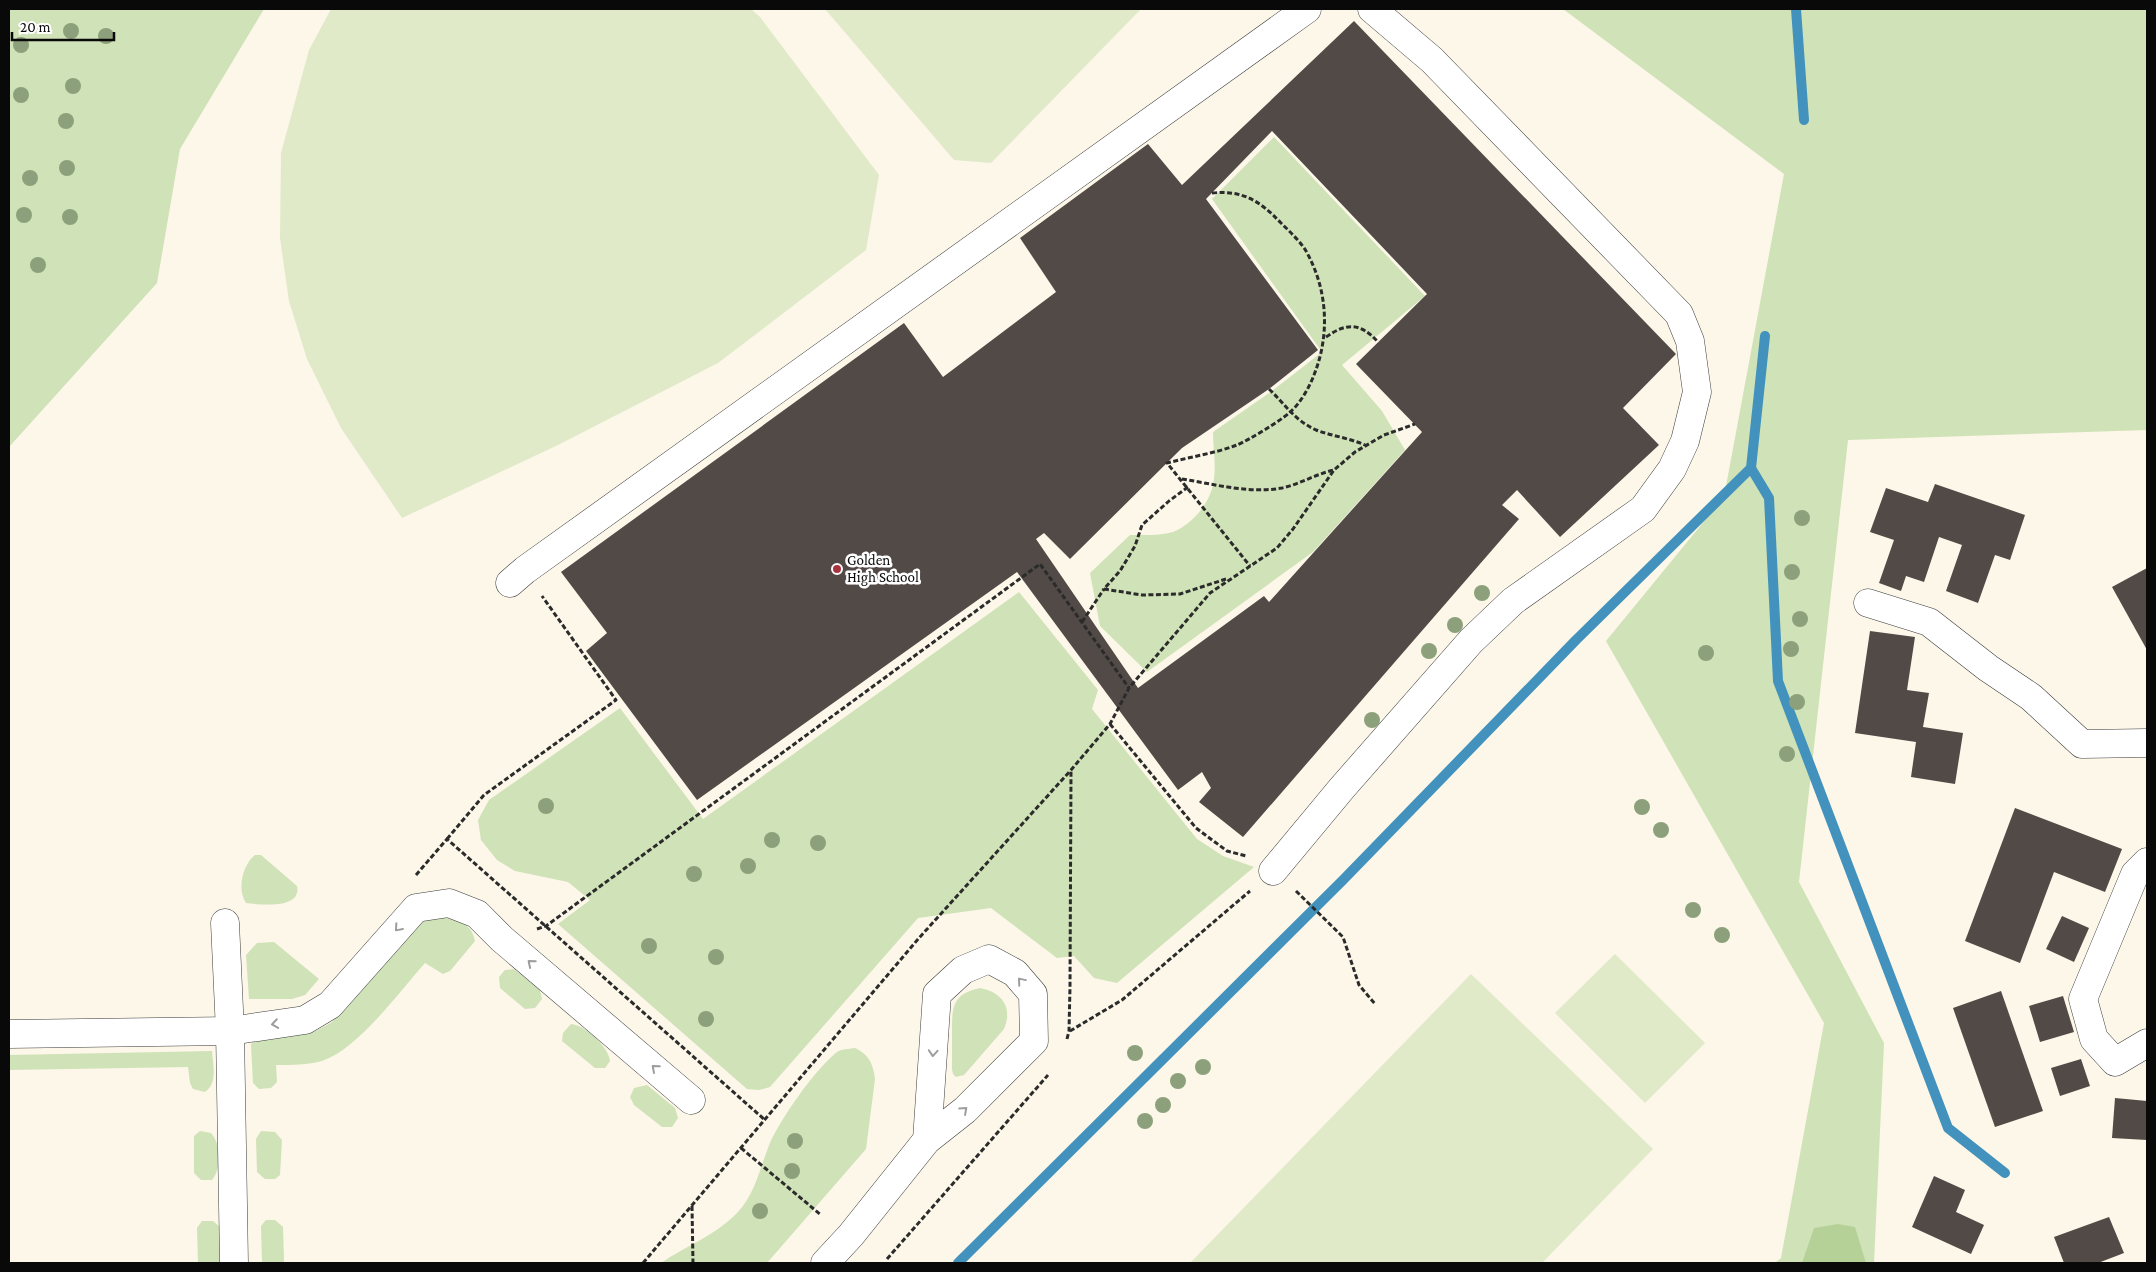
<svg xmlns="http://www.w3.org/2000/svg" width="2156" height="1272" viewBox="0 0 2156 1272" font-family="'Crimson Pro',serif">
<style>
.green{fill:#d0e2b7}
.forest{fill:#b5d198}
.pitch{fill:#e0eac8}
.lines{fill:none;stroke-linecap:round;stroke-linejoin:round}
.stream{stroke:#4292bd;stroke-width:10}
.building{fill:#514a47;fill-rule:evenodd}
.minor-casing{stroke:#3c3c3c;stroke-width:29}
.path{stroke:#2b2b2b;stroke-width:3;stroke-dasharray:5 2.5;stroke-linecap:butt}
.minor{stroke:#fff;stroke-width:28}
.tree{fill:#8ca07b}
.oneway{stroke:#9d9d9d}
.poi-dot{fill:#a8323e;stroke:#fff;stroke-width:2}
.labels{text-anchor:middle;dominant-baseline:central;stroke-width:5;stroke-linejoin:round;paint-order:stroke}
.poi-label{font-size:15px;fill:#090909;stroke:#fff;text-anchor:start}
</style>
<rect width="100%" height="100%" fill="#fcf7e8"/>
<g class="green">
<path d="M9 9H264L180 149 157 283 9 447Z"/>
<path d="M1563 9H2147V430L1848 440 1799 882 1884 1043 1874 1263H1775L1781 1258 1824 1023 1606 641 1724 497 1784 174Z"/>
<path d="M1274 137 1425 296 1342 365 1382 411 1405 450 1313 552 1147 672 1100 626 1090 573 1130 535C1144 535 1160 536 1173 532 1193 524 1212 501 1214 479 1216 464 1213 447 1213 432L1272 391 1322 352 1212 199Z"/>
<path d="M1019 592 1098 690 1092 709 1197 839 1223 856 1254 867 1117 983 1094 978 1074 956 1057 958 991 908 918 918 770 1087 759 1090 747 1089 558 924 590 900 568 882 515 871 497 860 481 840 478 820 489 800 620 708 703 819Z"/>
<path d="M255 855H261L297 886C302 909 261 905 246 903 237 890 242 865 255 855Z"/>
<path d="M447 916C461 921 472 925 475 941L450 971 443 974 425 963C399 992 358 1049 322 1061 308 1065 291 1065 276 1065L277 1082 271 1088 259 1089 253 1083 251 1045 255 1038 274 1034H304L316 1031 332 1022 421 922 432 917Z"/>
<path d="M274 942 319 979 305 995 292 999H249L246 955 257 943Z"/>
<path d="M514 969 540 990 542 999 535 1008 525 1009 500 988 499 977 505 970Z"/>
<path d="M980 988C1002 992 1013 1008 1004 1029L964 1075 956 1077 953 1074 952 1069C952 1057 952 1044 952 1032 952 1007 952 994 980 988Z"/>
<path d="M571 1024C586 1026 608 1046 610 1061L605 1068H595L562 1041 563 1033Z"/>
<path d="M855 1048C869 1055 873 1063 875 1079L866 1149 767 1263H661C686 1246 716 1235 737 1213 755 1194 759 1171 768 1148 777 1123 816 1068 837 1052 841 1049 849 1049 855 1048Z"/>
<path d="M212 1051C213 1066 218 1083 205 1092L193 1089 190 1083 188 1067 9 1070V1055Z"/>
<path d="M647 1085 675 1108 678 1118 672 1127H662L634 1105 630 1097 634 1088Z"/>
<path d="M200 1131 211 1133C221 1144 222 1168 212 1180H201L194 1173V1136Z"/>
<path d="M261 1131 275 1132 282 1140 280 1175 275 1179H265L257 1172 256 1139Z"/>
<path d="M266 1220H275L283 1227 284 1261 283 1263H264L262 1261 261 1226Z"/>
<path d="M202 1221H213L221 1228 222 1261 220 1263H198L197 1228Z"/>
</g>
<path class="forest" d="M1838 1224 1855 1227 1866 1263H1802L1814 1228Z"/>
<g class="pitch">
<path d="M331 9H751L760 17 879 175 866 250 718 363 558 445 402 518 341 428 307 359 289 301 280 238 281 153 309 50Z"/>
<path d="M825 9H1141L991 163 954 160Z"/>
<path d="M1615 954 1705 1043 1645 1103 1555 1013Z"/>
<path d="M1471 974 1653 1149 1542 1263H1190Z"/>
</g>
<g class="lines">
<g class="stream">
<path d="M1796 9 1804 120"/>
<path d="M1751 468 1769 498 1778 681 1948 1128 2005 1173"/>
<path d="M958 1263 1343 880 1576 640 1751 468 1765 336"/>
</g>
</g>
<g class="building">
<path d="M1354 21 1676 354 1623 408 1659 445 1560 537 1517 490 1502 505 1519 519 1243 837 1199 802 1211 788 1202 772 1178 790 1017 572 697 800 586 651 607 633 561 572 904 323 943 377 1056 292 1020 238 1148 144 1182 185ZM1272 131 1427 294 1356 364 1422 432 1269 602 1264 596 1138 688 1036 539 1044 533 1070 559 1182 448 1269 389 1318 350 1206 199Z"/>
<path d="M1935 484 2025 515 2010 560 1995 555 1978 603 1946 591 1962 545 1939 537 1924 582 1906 576 1901 591 1879 583 1894 540 1870 532 1886 488 1928 502Z"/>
<path d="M2147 568V650L2112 587Z"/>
<path d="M1870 631 1915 637 1907 690 1929 693 1923 727 1963 733 1955 784 1911 777 1916 742 1855 733Z"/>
<path d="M2015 808 2122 849 2105 892 2054 872 2020 963 1965 941Z"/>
<path d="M2062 916 2089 928 2074 962 2046 949Z"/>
<path d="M2001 991 2043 1111 1995 1127 1953 1008Z"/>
<path d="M2063 996 2074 1032 2040 1042 2029 1006Z"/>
<path d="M2081 1059 2090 1086 2060 1096 2051 1068Z"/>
<path d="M2115 1098 2147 1101V1140L2112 1138Z"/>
<path d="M1934 1176 1965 1190 1956 1212 1984 1225 1971 1254 1912 1227Z"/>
<path d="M2109 1217 2124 1253 2098 1263H2064L2054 1237Z"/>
</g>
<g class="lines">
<defs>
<g id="minor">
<path d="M510 583 525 570 1307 9"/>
<path d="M1868 603 1929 622 1988 668 2031 697 2082 744 2147 743"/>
<path d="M2147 862 2135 874 2083 999 2094 1039 2115 1062 2147 1043"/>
<path d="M1273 871 1342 788 1471 641 1513 601 1643 509 1672 469 1685 441 1697 392 1690 341 1679 314 1432 60 1372 9"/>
<path d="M225 923 230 1031 305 1020 330 1005 416 908 449 903 477 914 502 939 691 1100"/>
<path d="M9 1034 230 1031 234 1263"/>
<path d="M825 1263 851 1235 927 1140 965 1110 1034 1041 1033 994 1015 973 989 959 963 970 937 994 927 1140"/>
</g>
</defs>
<use href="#minor" class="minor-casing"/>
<g class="path">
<path d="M1212 193C1243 190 1260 201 1281 223 1290 232 1300 241 1306 251 1328 290 1330 335 1314 375 1309 388 1300 404 1289 413 1280 421 1249 440 1237 445 1216 453 1190 457 1167 463L1250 566"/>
<path d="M1326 337C1346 323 1360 322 1378 342"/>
<path d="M1269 389C1285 404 1294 420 1316 430 1332 436 1349 438 1365 445"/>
<path d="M1182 479C1214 484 1249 494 1282 488 1300 484 1316 474 1334 470"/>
<path d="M1188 487 1169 501 1142 525 1135 546 1120 571 1104 589 1142 595 1180 594 1226 579"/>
<path d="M1082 622 1104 589"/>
<path d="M1110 724 1196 828 1227 851 1246 856"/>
<path d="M447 839 484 795 616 700 542 596"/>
<path d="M416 875 447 839 765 1120"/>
<path d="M1296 891 1343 937 1359 985 1375 1004"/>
<path d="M537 929 546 926 1040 564 1129 688"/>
<path d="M1070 1031 1122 1000 1250 891"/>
<path d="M1067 1039 1069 1031 1070 987 1071 770"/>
<path d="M741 1148 821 1215"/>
<path d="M692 1206 693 1263"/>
<path d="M887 1259 1048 1075"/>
<path d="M643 1263 919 938 1071 770 1110 724 1129 688 1210 593 1277 548 1293 529 1334 470 1355 452 1384 435 1415 424"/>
</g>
<use href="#minor" class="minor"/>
</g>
<g class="tree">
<circle cx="71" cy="31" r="8"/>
<circle cx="106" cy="36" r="8"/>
<circle cx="21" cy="45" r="8"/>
<circle cx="73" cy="86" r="8"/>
<circle cx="21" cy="95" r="8"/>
<circle cx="66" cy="121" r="8"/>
<circle cx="67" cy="168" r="8"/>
<circle cx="30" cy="178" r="8"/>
<circle cx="24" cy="215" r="8"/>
<circle cx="70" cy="217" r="8"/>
<circle cx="38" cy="265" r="8"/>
<circle cx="1802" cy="518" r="8"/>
<circle cx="1792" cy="572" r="8"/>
<circle cx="1482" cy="593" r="8"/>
<circle cx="1800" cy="619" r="8"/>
<circle cx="1455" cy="625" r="8"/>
<circle cx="1791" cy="649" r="8"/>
<circle cx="1429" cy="651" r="8"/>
<circle cx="1706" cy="653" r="8"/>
<circle cx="1797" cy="702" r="8"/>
<circle cx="1372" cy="720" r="8"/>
<circle cx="1787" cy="754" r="8"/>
<circle cx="546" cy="806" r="8"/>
<circle cx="1642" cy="807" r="8"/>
<circle cx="1661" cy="830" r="8"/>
<circle cx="772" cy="840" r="8"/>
<circle cx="818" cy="843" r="8"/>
<circle cx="748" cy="866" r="8"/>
<circle cx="694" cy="874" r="8"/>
<circle cx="1693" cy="910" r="8"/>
<circle cx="1722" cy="935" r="8"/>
<circle cx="649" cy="946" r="8"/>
<circle cx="716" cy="957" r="8"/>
<circle cx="706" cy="1019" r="8"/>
<circle cx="1135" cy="1053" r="8"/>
<circle cx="1203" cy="1067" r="8"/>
<circle cx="1178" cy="1081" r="8"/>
<circle cx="1163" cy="1105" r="8"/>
<circle cx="1145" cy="1121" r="8"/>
<circle cx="795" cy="1141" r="8"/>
<circle cx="792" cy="1171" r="8"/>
<circle cx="760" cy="1211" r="8"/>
</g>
<defs><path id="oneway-chevron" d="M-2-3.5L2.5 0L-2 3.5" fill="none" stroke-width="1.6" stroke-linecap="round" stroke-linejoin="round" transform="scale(1.25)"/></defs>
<g class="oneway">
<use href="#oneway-chevron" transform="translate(398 928) rotate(131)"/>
<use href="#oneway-chevron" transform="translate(531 963) rotate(-140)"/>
<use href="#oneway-chevron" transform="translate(1021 981) rotate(-130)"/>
<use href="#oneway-chevron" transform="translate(275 1024) rotate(171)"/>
<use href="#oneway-chevron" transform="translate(933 1053) rotate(94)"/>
<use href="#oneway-chevron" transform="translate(655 1068) rotate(-139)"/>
<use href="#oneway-chevron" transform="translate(964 1110) rotate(-42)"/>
</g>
<circle class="poi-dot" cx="837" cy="569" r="5"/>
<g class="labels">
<g class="poi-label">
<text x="847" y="560">Golden<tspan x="847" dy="17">High School</tspan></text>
</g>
</g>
<rect width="2156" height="1272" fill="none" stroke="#090909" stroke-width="20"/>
<path d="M12 32v8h102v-8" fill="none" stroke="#090909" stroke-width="2.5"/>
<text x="20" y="32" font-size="15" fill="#090909" stroke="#ffffff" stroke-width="4" paint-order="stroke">20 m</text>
</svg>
